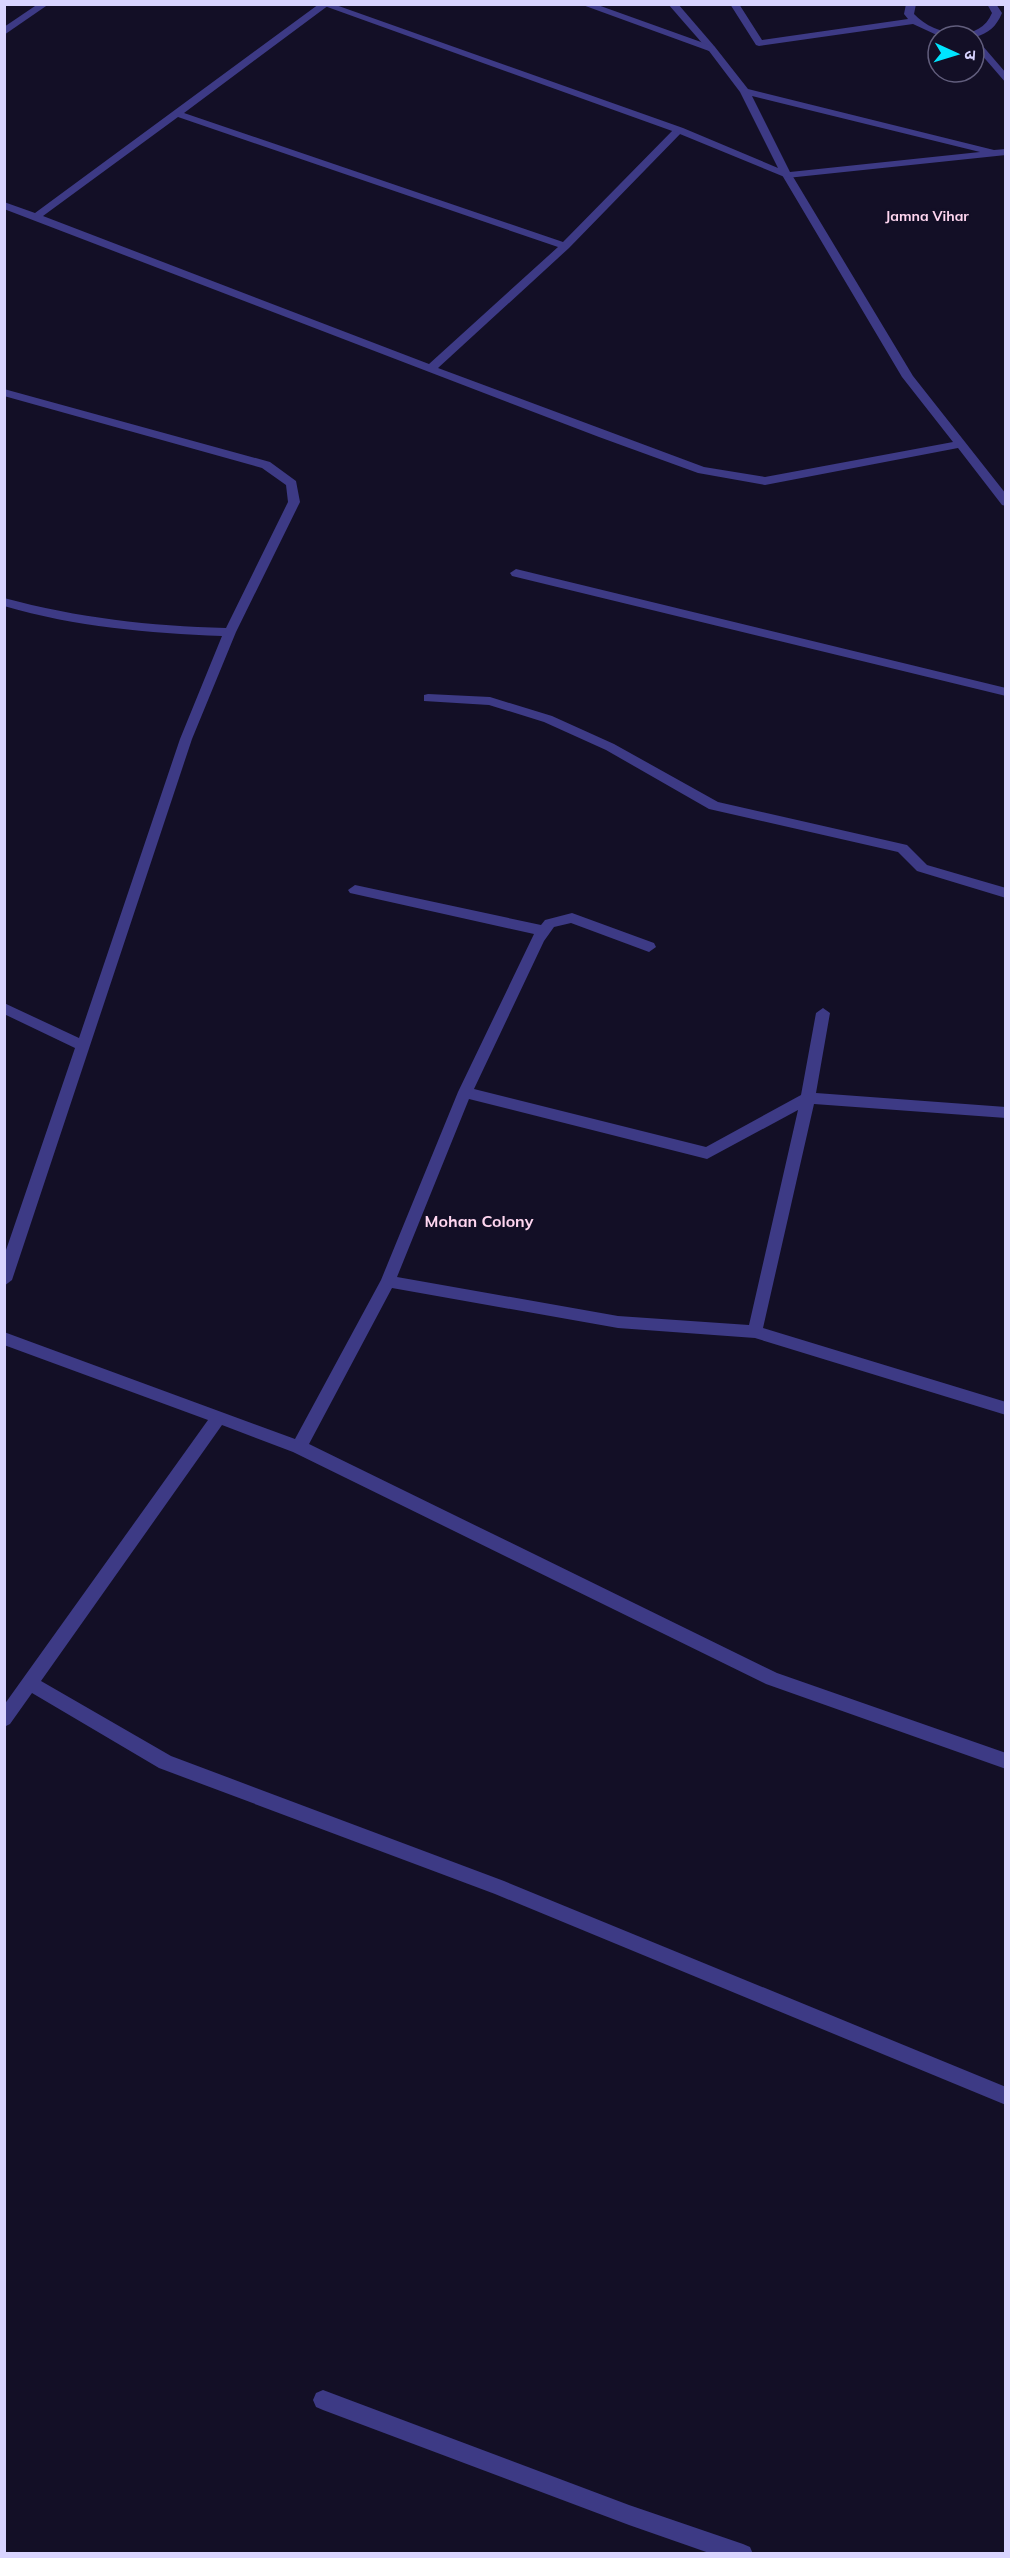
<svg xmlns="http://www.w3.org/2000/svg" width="1010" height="2558" viewBox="0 0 1010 2558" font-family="Mulish,'Noto Sans Devanagari',sans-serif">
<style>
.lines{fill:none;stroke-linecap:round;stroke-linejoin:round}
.service{fill:#3d3a85;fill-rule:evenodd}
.minor{fill:#3d3a85;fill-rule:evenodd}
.tertiary{fill:#3d3a85;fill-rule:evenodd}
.labels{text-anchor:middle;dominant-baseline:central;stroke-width:4.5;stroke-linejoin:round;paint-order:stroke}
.far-neighbourhood-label{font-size:14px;font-weight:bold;fill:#ffd6f0;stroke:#130f26}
.neighbourhood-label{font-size:16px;font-weight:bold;fill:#ffd6f0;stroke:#130f26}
</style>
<rect width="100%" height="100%" fill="#130f26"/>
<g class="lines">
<path class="service" d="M730 4H739L762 40 908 19 904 14 906 4H916L914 14C933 35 979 45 992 13L987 4H996L1002 13C996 27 989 33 975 37L1006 73V83L974 46V36H939L913 24 759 46 756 45Z"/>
<g class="minor">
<path d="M38 4H49L4 35V27Z"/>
<path d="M319 4 329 5 184 113 563 242 675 128 684 130 569 248 438 368 704 467 765 477 953 442 902 377 782 175 787 172 792 175 913 376 1006 494V506L1002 505 958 448 765 485 698 473 599 437 4 209V202L35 213ZM178 117 558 247 429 364 43 216Z"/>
<path d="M668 4H678L715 47V51H709Z"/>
<path d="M4 389 270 462 296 481 300 502 236 632 192 739 12 1280 4 1286V1256L75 1048 4 1014V1003L79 1038 180 739 222 636C148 633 76 627 4 606V598C78 618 150 626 226 628L288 502 286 485 262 468 4 396Z"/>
<path d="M516 569 1006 688V696L512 576 510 573Z"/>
<path d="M428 694 490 697 552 716 614 744 718 802 907 845 927 865 1006 888V898L917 871 898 852 709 809 606 750 544 722 489 705 424 701V695Z"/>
<path d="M355 885 541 925 545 920 572 913 654 943 656 947 649 952 571 923 554 927 544 941 474 1089 706 1147 801 1095 816 1013 823 1008 830 1013 816 1093 1006 1107V1118L814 1104 763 1328 1006 1402V1415L755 1338 618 1328 392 1288 309 1444 777 1673 1006 1753V1769L766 1684 293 1452 222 1425 41 1681 171 1756 504 1881 1006 2087V2105L495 1894 159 1768 32 1693 10 1724 4 1727V1705L208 1420 4 1345V1332L295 1439 381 1280 458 1092 534 934 350 893 348 890ZM469 1099 707 1159 798 1110 749 1325 618 1316 397 1277Z"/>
<path d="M323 2390 629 2505 743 2544 750 2547 753 2554H712L629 2525 323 2410 316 2407 313 2400 316 2393Z"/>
</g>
<path class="tertiary" d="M319 4H333L683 128 778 168 740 92 709 51 580 4H595L715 47 748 89 994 150 1006 149V155L787 178 675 132ZM752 96 980 152 790 172Z"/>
</g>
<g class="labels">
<g class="far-neighbourhood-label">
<text x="927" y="216">Jamna Vihar</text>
</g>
<g class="neighbourhood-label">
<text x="479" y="1221">Mohan Colony</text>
</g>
</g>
<rect width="1010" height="2558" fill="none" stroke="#d9d4ff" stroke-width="12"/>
<g transform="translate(956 54) rotate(94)"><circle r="28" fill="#130f26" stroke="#625e7d" stroke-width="1.5"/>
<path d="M0-4.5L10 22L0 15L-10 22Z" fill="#00e5ff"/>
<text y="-9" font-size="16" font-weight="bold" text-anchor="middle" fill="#d9d4ff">उ</text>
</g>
</svg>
